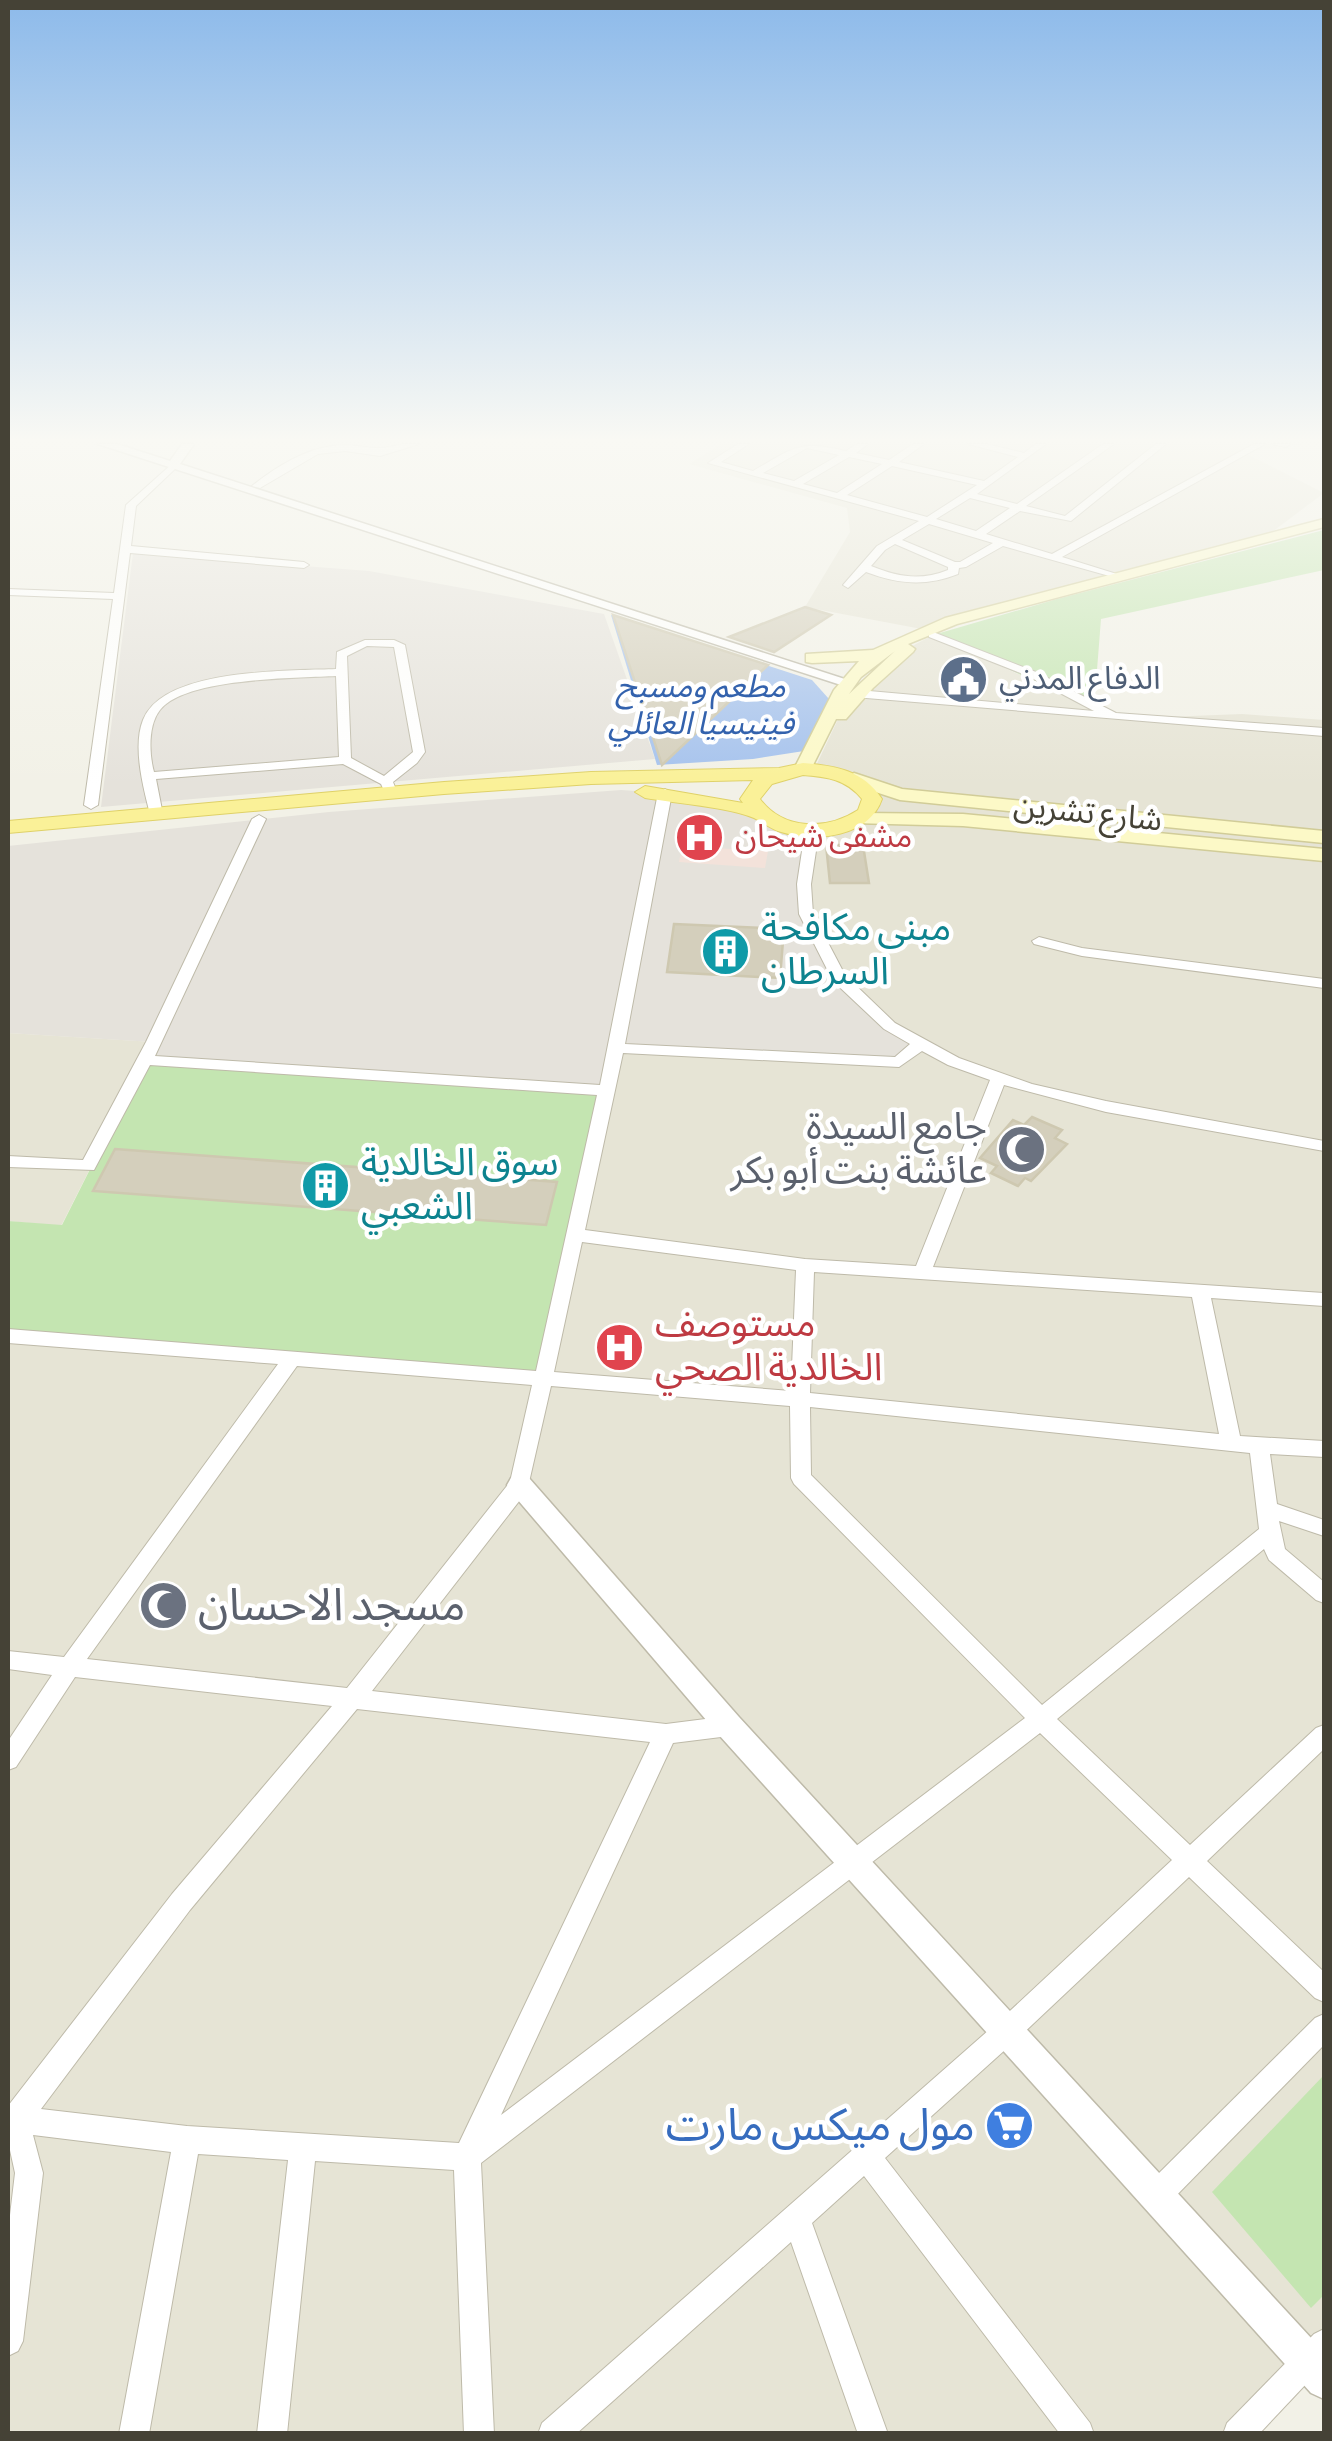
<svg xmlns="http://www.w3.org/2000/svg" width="1332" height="2441" viewBox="0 0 1332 2441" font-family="'Alegreya Sans','Noto Sans Arabic',sans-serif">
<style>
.residential{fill:#e6e4d5}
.industrial{fill:#e5e2db}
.medical{fill:#f3e2da}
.green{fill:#c4e5b1}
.water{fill:#a5c2ed}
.building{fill:#d4cfbc;stroke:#cec8b0;stroke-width:2.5}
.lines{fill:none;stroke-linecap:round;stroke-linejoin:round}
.minor-casing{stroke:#bebaa9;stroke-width:2}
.tertiary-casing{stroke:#bebaa9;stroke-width:3}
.secondary-casing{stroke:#d1cc98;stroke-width:3}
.primary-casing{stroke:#dfd168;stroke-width:2}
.minor{fill:#fff;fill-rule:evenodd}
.tertiary{fill:#fff;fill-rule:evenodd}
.secondary{fill:#fcf9c7;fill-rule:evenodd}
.primary{fill:#faf198;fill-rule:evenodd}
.labels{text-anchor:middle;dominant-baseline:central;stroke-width:9;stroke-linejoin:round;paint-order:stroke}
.far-service-label{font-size:32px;fill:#4e5e75;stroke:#fff;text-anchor:start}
.far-water-label{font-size:32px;font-style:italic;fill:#3362ad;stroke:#fff}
.far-street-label{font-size:32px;fill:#454236;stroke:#fff}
.far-health-label{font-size:32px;fill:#be3a42;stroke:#fff;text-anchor:start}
.culture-label{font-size:38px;fill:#0d838f;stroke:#fff;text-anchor:start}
.worship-label{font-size:38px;fill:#5b616d;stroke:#fff;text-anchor:end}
.health-label{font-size:38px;fill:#be3a42;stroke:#fff;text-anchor:start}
.near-worship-label{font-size:45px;fill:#5b616d;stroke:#fff;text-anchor:start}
.near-shop-label{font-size:45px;fill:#366cbe;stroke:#fff;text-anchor:end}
</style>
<rect width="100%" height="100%" fill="#f2f1e7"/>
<g class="residential">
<path d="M721 444H1303L1243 452 1324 493 1264 538 927 630 805 607 850 532 847 508 689 464Z"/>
<path d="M933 635 1116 719 1242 714 1324 720V2378L1111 2142 1307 2362 1238 2433H8V1333L616 1048 853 996 805 911 812 831 860 819 867 789 814 770 842 711 901 652Z"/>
<path d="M8 1033 154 1042 61 1226 8 1221Z"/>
</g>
<g class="industrial">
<path d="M133 553 369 571 604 614 655 759 101 807Z"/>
<path d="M621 790 665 793 812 831 805 911 853 996 918 1046 899 1062 617 1048 607 1091 145 1060 153 1042 8 1033V846L329 812Z"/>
</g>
<path class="medical" d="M686 824 718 826 714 848 768 851 765 868 679 862Z"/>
<g class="green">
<path d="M1324 530V570L1101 619 1094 708 933 635 1057 599Z"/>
<path d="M145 1060 607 1091 542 1378 8 1336V1221L62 1225Z"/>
<path d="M1324 2075V2295L1311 2308 1212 2192Z"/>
</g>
<path class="water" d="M611 615 812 680 829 699 804 751 753 759 657 765Z"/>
<g class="building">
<path d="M805 607 831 615 774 652 729 637Z"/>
<path d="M613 615 768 665 662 765Z"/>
<path d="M826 845H863L869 883H830Z"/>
<path d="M674 924 784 929 780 978 667 972Z"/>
<path d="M1032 1117 1062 1130 1055 1138 1067 1144 1031 1181 1025 1178 1018 1186 991 1173 997 1166 980 1158 1013 1120 1024 1125Z"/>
<path d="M115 1149 557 1182 546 1225 93 1191Z"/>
</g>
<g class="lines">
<defs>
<g id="minor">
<path d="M403 444H419L380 456 345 451 318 454 260 488 252 486C278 465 313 444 347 445 373 447 376 451 403 444Z"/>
<path d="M738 444H749L721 462 753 471C795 447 798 440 846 451L857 444H868L856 453 889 460 913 444H924L899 462 984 481 1018 457 968 444H986L1024 453 1036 444H1046L977 494 1017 504 1103 444H1114L1026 506 1065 516 1156 444H1166L1071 521 1020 511 986 534 1052 554 1254 444H1265L1062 557 1120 575V579L1003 546 966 567 959 568 958 574C925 587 898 584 866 572L848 588 843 585 877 546 919 521 708 463ZM807 448 839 455 794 481 763 473ZM849 457 882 464 837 493 803 484ZM892 466 977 485 927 517 847 495ZM970 498 1010 508 976 531 936 519ZM929 524 993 543 960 562H955L902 540ZM895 544 948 567V570C921 581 898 577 871 566L885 550Z"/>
<path d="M1272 444H1290L1286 447Z"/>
<path d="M173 463 178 466 176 468 136 506 131 546 304 562 309 565 304 568 130 553 98 805 91 809 84 805 113 599 8 595V589L114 593 126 505Z"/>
<path d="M933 632 1036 672 1116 713 1324 728V736L854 697V691L858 690 1094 711 1028 676 929 637V633Z"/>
<path d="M365 640H394L405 645 425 752 417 763 393 782 397 792 396 795H386L381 784 343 764 156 779 163 815 156 819 151 818C144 791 132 747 143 720 163 668 288 671 336 669L337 652ZM367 646 394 647 413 752 384 776 351 758 347 656ZM336 676 339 757 154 772C149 754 148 725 160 710 185 678 296 678 336 676Z"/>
<path d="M665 789 672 793 625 1044 895 1057 910 1044 884 1029 833 981 799 914 797 884 805 831 812 827 819 831 811 884 813 914 845 975 895 1023 959 1058 1032 1084 1106 1101 1324 1141V1151L1106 1112 1004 1085 933 1267 1324 1293V1306L1211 1298 1240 1436 1324 1441V1457L1270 1454 1277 1504 1324 1520V1536L1279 1521 1285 1549 1324 1582V1603L1316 1600 1269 1560 1264 1549 1057 1719 1190 1845 1316 1728 1324 1725V1749L1207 1861 1324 1972V2002L1315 1998 1189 1877 1016 2040 885 2158 1090 2423 1094 2434H1060L864 2176 812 2223 888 2434H858L791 2242 576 2434H538L542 2423 998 2022 1172 1860 1040 1733 481 2163 494 2434H464L454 2170 315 2161 287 2434H257L288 2160 198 2154 149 2434H119L171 2152 33 2135 43 2173 23 2341 18 2351 8 2356V2232L15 2173 8 2141V2106L172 1894 332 1706 75 1677 16 1767 8 1770V1741L52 1675 8 1669V1651L64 1657 278 1364 8 1343V1329L536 1371 597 1095 150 1065 94 1170 8 1167V1156L83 1160 146 1042 252 819 259 815 266 819 155 1056 600 1085 658 793ZM922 1051 948 1065 990 1080 916 1266 805 1259 585 1230 623 1053 899 1067ZM582 1242 796 1270 791 1391 554 1372ZM814 1272 1192 1297 1219 1434 810 1393ZM297 1366 532 1385 510 1482 347 1688 87 1659ZM551 1386 790 1406 791 1478 794 1484 1025 1718 501 2115 673 1743 729 1736 737 1733 740 1726 737 1719 729 1716 666 1724 372 1691 527 1491ZM810 1407 1250 1453 1259 1529 1042 1705 811 1475ZM357 1709 650 1742 459 2143 187 2126 41 2109 190 1910Z"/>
<path d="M1039 937 1082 948 1324 979V988L1082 956 1034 944 1032 941Z"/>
<path d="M1324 2014V2045L1166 2206 1156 2210 1146 2206 1142 2196 1146 2186 1315 2018Z"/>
<path d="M1324 2329V2365L1259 2434H1223L1227 2423 1314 2334Z"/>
</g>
<g id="tertiary">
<path d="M98 444H117L170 461 182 444H194L180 464 854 682 841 685Z"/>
<path d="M520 1475 529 1478 739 1717 1324 2352V2399L1311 2393 719 1735 511 1492 507 1485 511 1478Z"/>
</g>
<g id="secondary">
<path d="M1324 519V527L957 624 908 644 915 649 913 652 873 688 846 719H836L809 773 803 774 794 769 834 690 859 661 812 663 806 662V654L873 650 945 618ZM895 651 849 694 861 677Z"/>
<path d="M854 773 902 789 1324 831V843L900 800 848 783 845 779Z"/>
<path d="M860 813 963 814 1324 849V861L963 826 853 823V815Z"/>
</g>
<path id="primary" d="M803 763C836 766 863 770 882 799 869 837 816 843 781 832 770 829 763 822 754 818 728 807 674 803 645 798L635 792 645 786 743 803 740 799 753 780 591 784 444 794 8 833V821L444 782 591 772 779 768ZM803 775C827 777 846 779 862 799L858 810C827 830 784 831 760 799L772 784Z"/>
</defs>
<use href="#minor" class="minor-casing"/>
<use href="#tertiary" class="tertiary-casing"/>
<use href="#secondary" class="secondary-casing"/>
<use href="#primary" class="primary-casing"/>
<use href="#minor" class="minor"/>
<use href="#tertiary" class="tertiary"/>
<use href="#secondary" class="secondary"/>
<use href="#primary" class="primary"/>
</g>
<linearGradient id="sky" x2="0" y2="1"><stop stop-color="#8dbaea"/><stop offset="0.56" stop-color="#f9f9f4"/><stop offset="1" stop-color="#f9f9f4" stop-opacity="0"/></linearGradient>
<rect width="1332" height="786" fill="url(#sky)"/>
<defs>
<symbol id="civic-disc" viewBox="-11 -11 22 22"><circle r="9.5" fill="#5c6f8a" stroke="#fff"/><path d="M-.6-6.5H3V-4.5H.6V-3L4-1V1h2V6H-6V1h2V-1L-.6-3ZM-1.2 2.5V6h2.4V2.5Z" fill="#fff"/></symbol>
<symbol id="hospital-disc" viewBox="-11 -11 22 22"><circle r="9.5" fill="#e0444e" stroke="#fff"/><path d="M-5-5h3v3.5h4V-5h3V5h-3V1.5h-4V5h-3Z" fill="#fff"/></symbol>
<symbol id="building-disc" viewBox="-11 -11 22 22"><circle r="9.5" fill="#0f9aa8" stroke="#fff"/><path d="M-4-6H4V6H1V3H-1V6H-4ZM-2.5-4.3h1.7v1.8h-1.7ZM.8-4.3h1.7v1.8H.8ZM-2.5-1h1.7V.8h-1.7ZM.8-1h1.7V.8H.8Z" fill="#fff"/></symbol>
<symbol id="mosque-disc" viewBox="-11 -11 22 22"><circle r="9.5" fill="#6b7280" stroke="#fff"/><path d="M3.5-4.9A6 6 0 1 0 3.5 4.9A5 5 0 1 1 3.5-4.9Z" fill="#fff"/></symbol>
<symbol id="supermarket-disc" viewBox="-11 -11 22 22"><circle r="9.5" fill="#3f7fe0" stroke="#fff"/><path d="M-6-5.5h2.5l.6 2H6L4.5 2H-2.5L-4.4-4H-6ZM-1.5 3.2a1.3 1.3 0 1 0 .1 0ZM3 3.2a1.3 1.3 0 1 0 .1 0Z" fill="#fff"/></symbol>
</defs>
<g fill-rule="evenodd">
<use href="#civic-disc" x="936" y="652" width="55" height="55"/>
<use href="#hospital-disc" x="672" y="810" width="55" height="55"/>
<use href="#building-disc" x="698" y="924" width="55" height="55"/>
<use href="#mosque-disc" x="994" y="1122" width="55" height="55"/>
<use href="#building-disc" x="298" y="1158" width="55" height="55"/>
<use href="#hospital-disc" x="592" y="1320" width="55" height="55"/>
<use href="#mosque-disc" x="136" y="1578" width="55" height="55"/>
<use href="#supermarket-disc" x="982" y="2098" width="55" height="55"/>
</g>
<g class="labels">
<g class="far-service-label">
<text x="999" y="679">الدفاع المدني</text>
</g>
<g class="far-water-label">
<text x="701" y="687">مطعم ومسبح<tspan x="701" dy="37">فينيسيا العائلي</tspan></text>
</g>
<g class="far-street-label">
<text transform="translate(1088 813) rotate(6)">شارع تشرين</text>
</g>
<g class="far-health-label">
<text x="735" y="837">مشفى شيحان</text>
</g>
<g class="culture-label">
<text x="761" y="929">مبنى مكافحة<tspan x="761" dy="44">السرطان</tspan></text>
<text x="361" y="1164">سوق الخالدية<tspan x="361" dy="44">الشعبي</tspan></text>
</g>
<g class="worship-label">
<text x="987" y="1128">جامع السيدة<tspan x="987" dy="44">عائشة بنت أبو بكر</tspan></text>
</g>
<g class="health-label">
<text x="655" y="1325">مستوصف<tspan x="655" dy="44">الخالدية الصحي</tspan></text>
</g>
<g class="near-worship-label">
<text x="198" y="1606">مسجد الاحسان</text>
</g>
<g class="near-shop-label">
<text x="975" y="2126">مول ميكس مارت</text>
</g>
</g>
<rect width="1332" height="2441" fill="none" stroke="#454236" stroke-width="20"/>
</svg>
